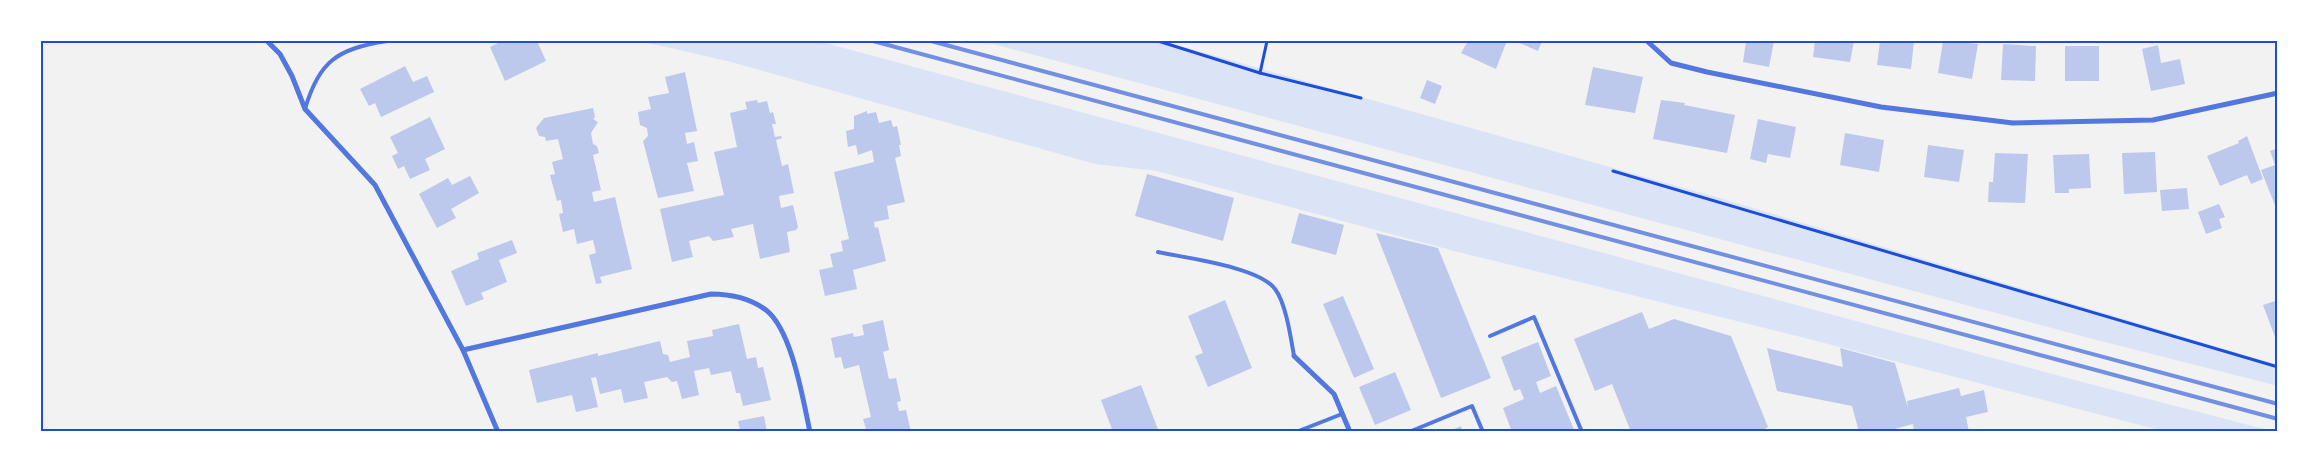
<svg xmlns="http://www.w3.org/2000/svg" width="2319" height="473" viewBox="0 0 2319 473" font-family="Commissioner,sans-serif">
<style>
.green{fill:#dbe4f7}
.building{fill:#bdc9ec}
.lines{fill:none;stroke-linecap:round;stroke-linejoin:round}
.path{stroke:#1d4ed8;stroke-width:3}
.service{stroke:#5277de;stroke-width:4}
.minor{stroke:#5277de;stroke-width:5}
.rail{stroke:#7290e2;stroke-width:4}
.neatline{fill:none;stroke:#1d4ed8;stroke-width:2}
</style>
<rect width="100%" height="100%" fill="#f2f2f2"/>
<g class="green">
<path d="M640 41H818L2071 379 2276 432 2159 430 1805 338 1454 251 1157 171 1095 164 731 62Z"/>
<path d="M982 41H1163L1723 199 2278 365V386L2085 337Z"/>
</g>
<g class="building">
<path d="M502 41H537L546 61 505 81 490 47Z"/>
<path d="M1468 41 1506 43 1496 69 1461 53Z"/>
<path d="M1515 41H1542L1538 51Z"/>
<path d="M1746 41H1774L1769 67 1743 62Z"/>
<path d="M1815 41H1854L1850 62 1813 57Z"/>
<path d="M1880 41H1914L1911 69 1877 65Z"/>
<path d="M1943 41 1978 44 1972 79 1938 73Z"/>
<path d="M2003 44 2036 46 2035 81 2001 80Z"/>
<path d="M2158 45 2161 63 2180 59 2185 84 2151 91 2142 49Z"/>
<rect x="2065" y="46" width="34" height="35"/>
<path d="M405 66 413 82 427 76 434 92 381 117 375 103 369 106 360 89Z"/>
<path d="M1593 67 1643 77 1635 113 1585 105Z"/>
<path d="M685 72 697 131 685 133 687 144 694 142 698 161 687 163 694 191 658 198 643 141 648 136 647 128 640 125 638 112 651 109 648 97 669 93 665 77Z"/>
<path d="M1427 80 1442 86 1435 104 1420 98Z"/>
<path d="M757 100 758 103 767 101 770 113 773 112 776 124H772L775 137 781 136 782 138 776 140 782 166 788 164 794 193 779 196 781 208 793 205 798 227 796 230 787 232 790 252 760 259 753 224 731 229 734 237 713 241 709 236 689 241 693 257 672 262 660 209 724 195 714 152 737 147 730 113 747 109 745 102Z"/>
<path d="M1661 100 1685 103 1684 105 1735 115 1727 153 1653 139Z"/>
<path d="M593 108 595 117 593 119 598 122 591 133 593 144 597 146 599 153 593 155 601 190 592 192 594 202 615 197 632 269 600 277 602 283 596 284 589 255 596 253 593 240 577 244 574 229 563 232 559 214 563 213 561 200 557 201 550 175 555 174 552 162 563 159 558 139 546 141 545 137 539 136 536 128 544 118Z"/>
<path d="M867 111V114L876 112 879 123 891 120 893 127 897 126 901 145H899L901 156 895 158 905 202 887 206 889 219 874 222 875 228 878 227 886 261 853 270 857 289 825 296 819 270 833 267 830 254 843 251 841 241 849 239 834 172 874 162 872 150 858 155 856 145 848 147 847 140 846 131 854 129V116Z"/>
<path d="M430 117 445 149 425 159 430 170 410 179 404 166 398 169 392 156 398 153 390 137Z"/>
<path d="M1758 119 1796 127 1790 158 1768 154 1766 163 1750 159Z"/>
<path d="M1845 133 1884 140 1879 172 1840 165Z"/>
<path d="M2247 136 2263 179 2251 184 2247 175 2220 186 2207 156 2239 143 2238 141Z"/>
<path d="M1928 145 1964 150 1959 182 1924 177Z"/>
<path d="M2278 148V213L2261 170 2275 165 2270 151Z"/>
<path d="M2155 152 2157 192 2124 194 2122 153Z"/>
<path d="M1995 153 2028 154 2025 203 1988 202 1989 182H1993Z"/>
<path d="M2089 154 2091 188 2069 189V193H2055L2053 155Z"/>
<path d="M1147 174 1234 198 1223 241 1135 216Z"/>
<path d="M470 176 479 193 451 209 456 218 437 228 419 194 448 178 452 185Z"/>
<path d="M2187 188 2189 209 2162 211 2160 190Z"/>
<path d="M2219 204 2225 217 2219 219 2222 228 2206 234 2198 212Z"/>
<path d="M1299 213 1344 225 1336 255 1291 243Z"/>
<path d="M1376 233 1438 248 1491 378 1441 398Z"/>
<path d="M512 240 517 253 499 260 507 282 481 293 484 299 466 306 451 271 479 259 477 253Z"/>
<path d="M1343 296 1374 369 1354 378 1323 304Z"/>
<path d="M1225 300 1252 368 1208 387 1195 356 1203 353 1188 316Z"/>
<path d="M2278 300V345L2263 305Z"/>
<path d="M1642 312 1649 329 1674 319 1731 336 1768 427 1763 430 1764 432H1631L1612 384 1595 391 1574 339Z"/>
<path d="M883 320 889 350 883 352 889 379 896 378 901 401 897 402 899 411 906 410 911 432H867L863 419 871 417 859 365 844 369 841 357 835 358 831 338 853 333 854 337 864 335 862 325Z"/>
<path d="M739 324 747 359 756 357 758 368 763 367 771 400 743 406 740 393H736L731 371 711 375 709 368 694 371 699 395 682 399 677 381 672 382 667 377 644 382 648 398 624 403 621 389 600 394 596 377 591 378 598 407 576 412 572 395 537 403 529 370 598 353V356L660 341 663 354 668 355 670 362 690 357 687 341 713 336 712 330Z"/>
<path d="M1538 342 1551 376 1536 382 1540 393 1556 386 1575 432H1512L1503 408 1524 399 1520 389 1514 391 1501 357Z"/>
<path d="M1767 348 1843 367 1840 348 1895 363 1908 408 1907 401 1959 388 1961 396 1984 390 1988 412 1966 417 1969 432H1914L1913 424 1884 432H1859L1852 406 1777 391Z"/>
<path d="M1395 372 1411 410 1375 425 1359 387Z"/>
<path d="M1141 385 1159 432H1113L1101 400Z"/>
<path d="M764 416 767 432H736L740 430 738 421Z"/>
<path d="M1461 426 1463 432H1447Z"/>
</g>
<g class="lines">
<g class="path">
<path d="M1158 41 1260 73 1361 98"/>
<path d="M1260 73 1267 41"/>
<path d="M1613 171 2278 367"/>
</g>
<g class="service">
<path d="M305 109C319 61 337 49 387 41"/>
<path d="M1158 252C1186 258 1259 267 1275 289 1286 303 1291 339 1294 356"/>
<path d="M1490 336 1534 317 1582 432"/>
<path d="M1296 432 1342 414"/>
<path d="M1409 432 1472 406 1483 432"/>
</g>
<g class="minor">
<path d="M267 41 280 54 292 76 305 109 375 185 463 350 498 432"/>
<path d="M1647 41 1671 63 1707 72 1881 107 2013 123 2153 120 2278 93"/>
<path d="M463 350 711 294C730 294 750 298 766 310 792 330 803 400 810 432"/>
<path d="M1294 356 1334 394 1350 432"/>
</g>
<g class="rail">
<path d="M873 41 2278 419"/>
<path d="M931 41 2278 404"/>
</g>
</g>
<rect width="2319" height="473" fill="none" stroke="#ffffff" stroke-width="85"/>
<rect x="42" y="42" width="2234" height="388" class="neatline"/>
</svg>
